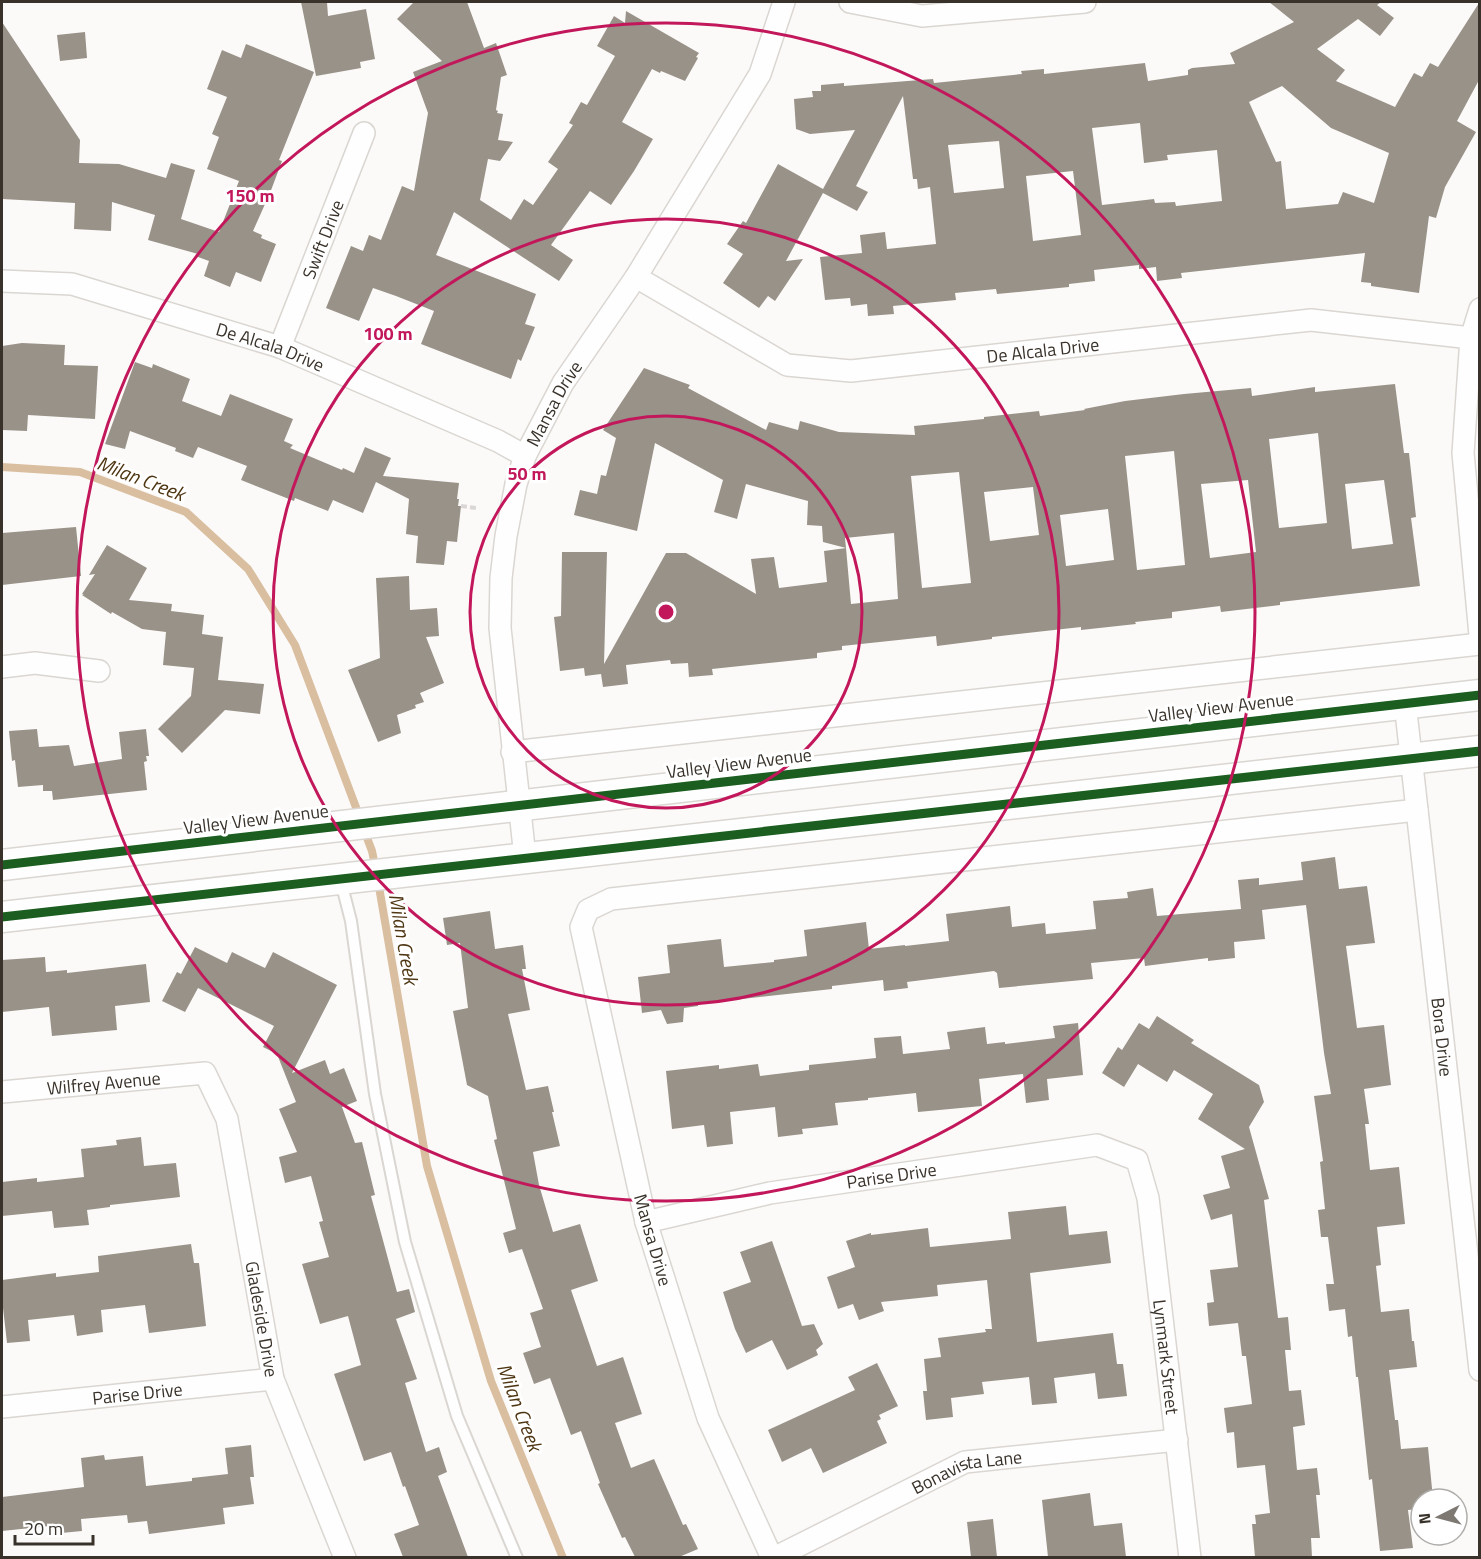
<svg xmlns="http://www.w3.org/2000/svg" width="1481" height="1559" viewBox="0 0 1481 1559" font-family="'Titillium Web',sans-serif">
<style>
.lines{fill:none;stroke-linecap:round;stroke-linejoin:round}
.stream{stroke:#d9bfa0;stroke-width:8}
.building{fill:#999289;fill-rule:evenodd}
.service-casing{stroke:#dad6d2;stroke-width:14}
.minor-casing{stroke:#dad6d2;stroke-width:24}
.secondary-casing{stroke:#dad6d2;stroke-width:33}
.path{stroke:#dad7d6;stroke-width:4;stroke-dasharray:6 3;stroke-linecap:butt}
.service{stroke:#fffefe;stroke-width:10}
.minor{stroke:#fffefe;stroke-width:21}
.secondary{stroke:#fffefe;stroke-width:30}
.cycleway-casing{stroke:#fff;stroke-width:13}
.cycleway{stroke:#1b5e20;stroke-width:9}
.ring{fill:none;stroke:#c2185b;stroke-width:3}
.labels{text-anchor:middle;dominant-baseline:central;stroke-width:6;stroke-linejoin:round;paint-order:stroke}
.street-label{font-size:18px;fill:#38322a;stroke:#fff}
.water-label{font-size:20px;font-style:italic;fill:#4f3613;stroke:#fff}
.centre{fill:#c2185b;stroke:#fff;stroke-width:3}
.ring-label{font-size:18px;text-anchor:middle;font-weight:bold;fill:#c2185b;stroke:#fff;stroke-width:6;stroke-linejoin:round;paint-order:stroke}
</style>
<rect width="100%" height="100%" fill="#fcfaf8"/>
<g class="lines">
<g class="stream">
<path d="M2 467 80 472 186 512 248 569 295 645 360 818"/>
<path d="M364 830 372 851 376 870"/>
<path d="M378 881 427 1166 491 1381 563 1558"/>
</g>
</g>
<g class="building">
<path d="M301 2H327L328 16 366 9 375 59 360 62 361 68 316 76Z"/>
<path d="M414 2H467L484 48 496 43 507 75 501 77 496 110 498 111 497 113 503 114 498 140 513 142 500 161 488 159 480 200 511 220 524 199 533 205 558 169 548 162 573 125 569 123 581 102 587 105 615 56 597 46 614 16 625 23 626 11 699 53 696 57 698 58 685 81 661 71 660 73 652 69 622 122 653 139 634 171 611 205 590 191 551 245 573 260 559 281 454 212 436 255 536 294 525 324 535 327 521 361 518 359 511 379 421 344 434 311 396 296 373 288 359 321 326 308 351 246 363 251 369 235 381 240 402 186 414 191 428 113 413 72 442 61 397 19Z"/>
<path d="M1269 2H1381L1377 5 1394 18 1380 36 1358 19 1317 49 1345 70 1336 81 1395 107 1414 73 1422 77 1430 63 1438 67 1479 3V80L1457 121 1476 132 1445 187 1436 218 1429 216 1419 293 1371 286V283L1361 282 1365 253 1181 273 1182 278 1157 281 1156 267 1139 269V265L1094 270 1095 281 1069 284V287L997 294 996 289 955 293 956 300 893 306 894 314 868 316 867 304 851 306 850 298 825 300 820 257 862 253 860 235 885 232 887 249 936 244 930 187 918 189 917 179H913L903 96 856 186 868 192 857 211 823 193 786 261 803 259 775 301 768 296 759 308 723 283 743 254 727 244 743 221 746 223 778 164 823 189 855 130 810 134 796 129 794 99 813 97 812 91H821V85L844 83V86L933 79 934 83 1022 74 1021 71 1044 69V74L1145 63 1148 81 1188 75V70L1192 68 1235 64 1230 53 1294 22ZM1282 86 1331 128 1389 153 1374 203 1343 192 1338 204 1286 209 1281 161 1276 162 1249 102ZM1140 123 1144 163 1168 160 1167 155 1217 150 1222 201 1176 206 1175 202 1155 203 1154 199 1102 205 1092 128ZM999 141 1004 188 954 193 948 145ZM1073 171 1081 235 1033 241 1026 176Z"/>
<path d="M2 22 80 140 79 163 119 164 166 178 171 163 195 170 181 219 219 232 239 181 207 169 219 137 212 134 227 97 207 89 222 50 241 58 246 44 314 72 279 160 282 161 270 193 253 231 262 235 261 238 276 244 261 282 236 272 230 287 204 276 209 261 198 257V254L148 240 155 215 112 202 111 231 74 229 75 203 2 199Z"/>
<path d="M85 32 87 58 60 61 57 35Z"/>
<path d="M22 343 65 345 64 365 98 366 95 419 28 415 27 431 2 430V346Z"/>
<path d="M135 362 152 368 153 364 190 379 182 401 221 416 230 394 293 419 284 441 293 445 290 448 342 470 343 468 354 473 365 447 391 458 383 476 459 483 457 499H459L458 506H461L457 542 447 541 444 565 416 563 418 536 406 534 409 499 376 482 363 513 333 500 328 511 295 498 294 501 241 480 247 466 198 447 193 458 175 451 176 448 130 431 125 449 105 444Z"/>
<path d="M644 368 690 385 688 388 766 430 769 422 798 430 800 421 839 432 915 435 914 426 984 419V417L1039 411 1040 416 1085 410 1084 409 1125 401 1184 394 1251 388 1252 396 1315 387V392L1395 384 1404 453H1409L1416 517 1411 518 1420 586 1280 602V605L1221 612 1220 606 1172 612V618L1135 622 1136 624 1081 630V627L992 637V639L937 646 936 636 842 646V650L817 653V658L712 669 713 675 689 677 688 663 671 664 670 660 626 665 628 684 603 687 601 674 585 676 584 668 560 671 554 617 561 616 562 552H607L604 664 666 553H686L756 594 751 559 774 557 779 588 827 582 824 551 846 548 851 604 898 599 894 533 845 538 846 548 823 542 822 526 807 525 808 501 746 484 737 519 714 512 723 480 655 443 637 531 574 515 580 490 597 494 601 475 606 476 616 438 603 430ZM1318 433 1327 523 1279 528 1269 439ZM1174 451 1185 565 1137 570 1125 456ZM959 472 971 583 922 588 911 476ZM1248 480 1256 552 1210 558 1201 484ZM1384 480 1393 544 1352 549 1345 484ZM1033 487 1039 535 990 541 984 492ZM1108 509 1114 560 1066 566 1060 515Z"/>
<path d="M76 527 81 576 2 585V533Z"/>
<path d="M107 545 147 568 129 600 172 604 171 611 204 615 202 634 223 637 218 680 264 684 260 714 225 710 182 753 158 729 191 696 194 668 163 665 166 632 142 629 112 612 111 614 82 595H84L82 594 95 574 89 575Z"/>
<path d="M409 576 410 610 437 608 439 636 426 637 444 683 420 693 424 702 415 705 416 708 397 715 401 733 378 742 348 670 380 658 376 578Z"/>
<path d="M37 729 39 747 69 745 74 766 122 759 119 732 146 729 149 756H146L147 761 144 762 147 790 53 800 52 791H43V785L18 787 15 760 12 761 9 731Z"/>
<path d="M1335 857 1339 889 1367 886 1375 943 1346 946 1357 1028 1384 1025 1391 1085 1364 1089 1369 1124H1365L1370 1170 1399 1167 1405 1224 1377 1227 1381 1265 1376 1266 1381 1312 1409 1309 1412 1341H1414L1417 1367 1389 1370 1395 1420H1398L1401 1449 1428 1447 1433 1499H1421V1509L1408 1510 1413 1548 1380 1551 1372 1479 1369 1480 1358 1377H1356L1352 1336 1348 1337 1345 1309 1329 1311 1326 1284H1334L1328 1237H1321L1318 1210 1325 1209 1320 1162 1323 1161 1314 1096 1331 1094 1324 1053 1306 905 1262 910 1265 939 1234 942 1235 958 1208 961V958L1145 966 1144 958 1091 963 1093 979 999 988 997 973 994 971 907 982 908 988 884 991 883 980 832 986V989L698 1004V1006L684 1008 683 1022 667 1024 661 1010 642 1013 638 977 670 973 667 945 721 939 724 967 774 962V960L807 956 804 930 866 922 869 949 905 945V946L949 941 946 914 1010 906 1012 927 1045 923 1046 934 1096 929 1093 901 1128 898 1127 892 1153 888 1157 916 1241 909 1238 880 1259 878V885L1303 880 1301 862Z"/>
<path d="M490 911 495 949 523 945 526 969H522L530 1010 508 1014 526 1090 548 1086 554 1112H552L560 1146 533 1152 539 1185 553 1232 580 1224 598 1281 571 1290 597 1366 623 1357 642 1414 615 1423 631 1468 654 1459 683 1525 686 1524 698 1549 679 1557H635L625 1537 622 1538 598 1484 600 1483 581 1431 571 1435 550 1378 534 1384 523 1353 541 1347 530 1313 543 1309 522 1249 509 1253 503 1233 516 1229 494 1140 497 1139 488 1096 467 1085 453 1011 468 1008 460 943 447 945 443 918Z"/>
<path d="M195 947 227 963 232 952 265 968 273 952 337 985 292 1073 325 1060 330 1074 344 1068 357 1101 342 1107 355 1143 362 1142 375 1195 371 1196 397 1292 409 1289 415 1312 396 1319 417 1379 405 1383 426 1452 439 1447 447 1472 438 1476 468 1557H403L394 1534 419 1525 405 1486 403 1487 391 1452 364 1461 334 1374 361 1365 348 1316 320 1324 302 1264 329 1257 319 1222 323 1221 311 1176 285 1183 279 1157 297 1152 279 1109 296 1102 277 1054 263 1047 274 1026 198 988 185 1012 162 1001 177 972 181 974Z"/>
<path d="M45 957 46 972 67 970V973L146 964 150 1002 115 1006 117 1030 52 1036 49 1007 2 1012V960Z"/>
<path d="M1157 1016 1194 1040 1191 1043 1259 1085 1264 1102 1249 1127 1269 1199 1264 1200 1278 1318 1288 1317 1291 1350H1285L1289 1391 1301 1390 1305 1425 1293 1427 1297 1470 1317 1468 1320 1495H1316L1320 1538H1311L1312 1557H1255L1252 1524H1256L1255 1515 1270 1513 1265 1465 1237 1468 1234 1432 1227 1433 1224 1408 1252 1404 1246 1356H1242L1238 1323 1209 1326 1207 1303 1214 1302 1210 1270 1238 1267 1232 1214 1211 1220 1203 1195 1230 1188 1221 1156 1245 1149 1198 1119 1213 1094 1174 1070 1167 1082 1138 1064 1124 1087 1102 1073 1118 1047 1122 1050 1139 1023 1149 1029Z"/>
<path d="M1078 1023 1083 1075 1047 1079 1049 1100 1026 1103 1023 1074 979 1079 982 1106 918 1112 916 1093 868 1098V1100L835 1103 838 1125 802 1129 803 1134 778 1137 775 1107 730 1112 733 1144 707 1147 704 1125 672 1129 666 1071 719 1065V1069L758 1064 760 1076 809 1070V1065L876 1058 874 1038 901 1036 903 1054 950 1049 947 1032 985 1027 987 1044 1005 1042V1044L1055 1038 1053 1026Z"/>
<path d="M141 1137 144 1166 176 1163 180 1197 110 1205V1207L87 1210 89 1225 54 1228 52 1211 2 1216V1182L37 1178V1182L84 1177 81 1149 117 1145 116 1140Z"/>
<path d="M1066 1206 1069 1235 1107 1231 1111 1263 1030 1273 1037 1342 1113 1333 1117 1364H1123L1127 1396 1098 1399 1095 1373 1054 1378 1057 1403 1032 1405 1029 1377 982 1382 984 1394 951 1398 953 1417 926 1420 923 1391H927L924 1359 941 1357 938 1338 986 1332 985 1329H992L987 1280 937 1285 938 1296 881 1302 884 1311 859 1320 853 1304 838 1309 827 1277 855 1267 846 1241 871 1233V1235L928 1228 930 1247 1011 1239 1008 1212Z"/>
<path d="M772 1241 802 1326 814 1324 823 1344 816 1350 818 1355 787 1370 772 1340 746 1353 735 1329 723 1292 751 1282 740 1252Z"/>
<path d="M191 1244 194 1263H199L206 1326 149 1333 145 1305 101 1310 103 1332 77 1336 74 1315 28 1320 30 1341 7 1343 2 1299V1280L56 1273V1277L99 1272 98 1256Z"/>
<path d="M877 1363 898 1406 879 1415 881 1419 877 1421 887 1443 823 1473 811 1448 782 1462 768 1430 855 1390 848 1377Z"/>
<path d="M251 1445 254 1477H250L254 1504 223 1508 225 1524 149 1534 147 1521 128 1523 127 1515 81 1519 82 1531 51 1534 50 1526 2 1531V1497L84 1487 81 1458 104 1455 105 1460 143 1456 146 1486 192 1481V1478L228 1474 225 1448Z"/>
<path d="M1090 1493 1094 1526 1122 1523 1126 1557H1048L1042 1500Z"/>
<path d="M993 1519 997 1557H971L967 1522Z"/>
</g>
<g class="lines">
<defs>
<path id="service" d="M341 882 351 921 375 1094 405 1242 457 1416 517 1558"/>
<g id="minor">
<path d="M850 2 922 16 1085 2"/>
<path id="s1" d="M636 277 787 365 851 371 1311 320 1471 338"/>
<path id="s2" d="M2 281 72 284 280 347 498 441 525 456"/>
<path d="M1480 309 1471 338 1463 453 1480 635"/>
<path id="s3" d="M280 347 364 133"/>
<path d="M2 667 35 663 99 671"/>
<path id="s4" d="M1405 703 1480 1370"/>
<path d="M512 752 1480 644"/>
<path id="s5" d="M525 857 500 628 501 578 506 536 516 484 525 456 563 383 636 277 760 74 784 2"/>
<path id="s6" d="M2 1092 205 1073 227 1119 273 1379 345 1558"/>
<path id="s7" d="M646 1222 770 1193 1097 1145 1137 1160 1148 1198 1190 1558"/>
<path id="s8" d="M2 1407 273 1379"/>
<path d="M772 1558 708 1418 646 1222 581 927 588 910 611 899 1417 810"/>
<path id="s9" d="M774 1558 965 1462 1177 1440"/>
</g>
<g id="secondary">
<path d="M2 865 1480 695"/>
<path d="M2 917 1480 751"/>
</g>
</defs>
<use href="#service" class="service-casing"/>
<use href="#minor" class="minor-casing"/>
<use href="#secondary" class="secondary-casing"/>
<path class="path" d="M461 506 476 508"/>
<use href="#service" class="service"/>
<use href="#minor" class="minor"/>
<use href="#secondary" class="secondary"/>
<defs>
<g id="cycleway">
<path d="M2 865 1480 695"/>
<path d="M2 917 1480 751"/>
</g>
</defs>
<use href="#cycleway" class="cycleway-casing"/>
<use href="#cycleway" class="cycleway"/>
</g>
<g class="ring">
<circle cx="666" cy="612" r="196"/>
<circle cx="666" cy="612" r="393"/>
<circle cx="666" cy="612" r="589"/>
</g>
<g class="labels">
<g class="street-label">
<text stroke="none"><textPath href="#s3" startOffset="116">Swift Drive</textPath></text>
<text stroke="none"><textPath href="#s2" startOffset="278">De Alcala Drive</textPath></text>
<text stroke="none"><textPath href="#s1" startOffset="432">De Alcala Drive</textPath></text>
<text stroke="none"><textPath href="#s5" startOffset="465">Mansa Drive</textPath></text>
<text transform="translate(1221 707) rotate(-7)">Valley View Avenue</text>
<text transform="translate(739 763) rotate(-7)">Valley View Avenue</text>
<text transform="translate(256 819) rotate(-7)">Valley View Avenue</text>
<text stroke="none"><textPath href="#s4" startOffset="336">Bora Drive</textPath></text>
<text stroke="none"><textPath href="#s6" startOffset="102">Wilfrey Avenue</textPath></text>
<text stroke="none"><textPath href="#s7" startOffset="250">Parise Drive</textPath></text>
<text transform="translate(653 1240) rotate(74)">Mansa Drive</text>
<text stroke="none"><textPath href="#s6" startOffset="458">Gladeside Drive</textPath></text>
<text stroke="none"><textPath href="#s7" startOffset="700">Lynmark Street</textPath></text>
<text stroke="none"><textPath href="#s8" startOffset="136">Parise Drive</textPath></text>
<text stroke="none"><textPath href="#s9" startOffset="213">Bonavista Lane</textPath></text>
</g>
<g class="water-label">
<text transform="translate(141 478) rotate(21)">Milan Creek</text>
<text transform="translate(404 939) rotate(80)">Milan Creek</text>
<text transform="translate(520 1407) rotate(69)">Milan Creek</text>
</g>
</g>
<circle cx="666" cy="612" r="9" class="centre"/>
<g class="ring-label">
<text x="250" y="202">150 m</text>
<text x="388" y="340">100 m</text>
<text x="527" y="480">50 m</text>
</g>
<rect width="1481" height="1559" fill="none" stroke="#38322a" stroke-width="6"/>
<g transform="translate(1439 1517) rotate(264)"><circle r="28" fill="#ffffff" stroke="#afadaa" stroke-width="1.5"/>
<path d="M0-4.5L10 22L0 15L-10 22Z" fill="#7d7872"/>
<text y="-9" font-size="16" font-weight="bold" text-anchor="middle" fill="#38322a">N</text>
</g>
<path d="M15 1535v9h78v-9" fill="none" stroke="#38322a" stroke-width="3"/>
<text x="24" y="1535" font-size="18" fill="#38322a" stroke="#ffffff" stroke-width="4.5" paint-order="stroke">20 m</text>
</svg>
